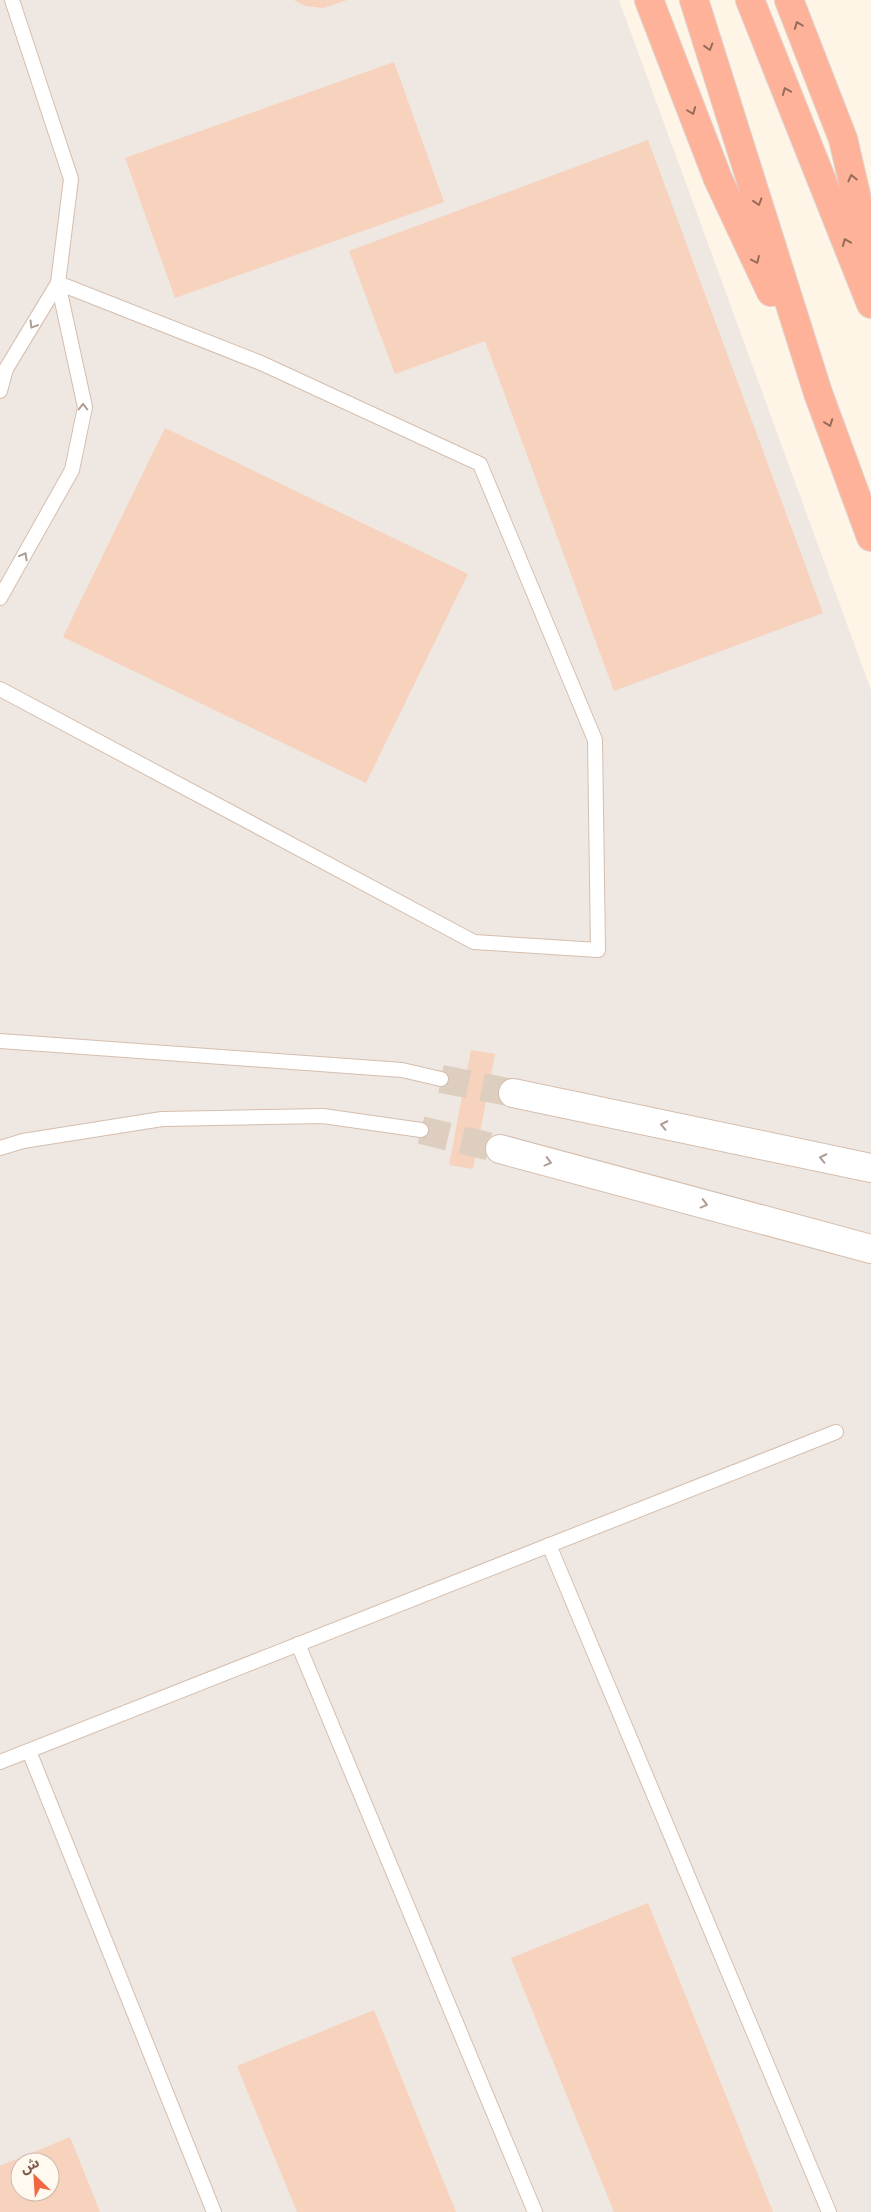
<svg xmlns="http://www.w3.org/2000/svg" width="871" height="2212" viewBox="0 0 871 2212" font-family="Karla,'Noto Sans Arabic',sans-serif">
<style>
.industrial{fill:#efe7e1;fill-rule:evenodd}
.building{fill:#f7d2bc;fill-rule:evenodd}
.lines{fill:none;stroke-linecap:round;stroke-linejoin:round}
.street-tunnel{stroke:#decebf;stroke-width:28;stroke-dasharray:28 14;stroke-linecap:butt}
.lane-casing{stroke:#d5beae;stroke-width:16}
.street-casing{stroke:#d5beae;stroke-width:30}
.highway-casing{stroke:#ddd4cf;stroke-width:30}
.lane{stroke:#fff;stroke-width:14}
.street{stroke:#fff;stroke-width:28}
.highway{stroke:#feb299;stroke-width:28}
.oneway{stroke:#966c58}
.oneway2{stroke:#b09c91}
</style>
<rect width="100%" height="100%" fill="#fef5e7"/>
<path class="industrial" d="M0 0H619L871 690V2212H0ZM20 2162H50V2192H20Z"/>
<g class="building">
<path d="M294 0H347L323 8 305 6Z"/>
<path d="M394 62 444 202 175 298 125 158Z"/>
<path d="M648 140 823 613 614 691 485 341 395 374 349 251Z"/>
<path d="M165 428 468 574 366 783 63 637Z"/>
<path d="M471 1050 495 1054 473 1169 449 1165Z"/>
<path d="M648 1903 773 2212H614L511 1958Z"/>
<path d="M374 2010 456 2212H297L237 2066Z"/>
<path d="M70 2137 100 2212H0V2166ZM20 2162H50V2192H20Z"/>
</g>
<g class="lines">
<g class="street-tunnel">
<path d="M441 1079 513 1093"/>
<path d="M421 1130 500 1149"/>
</g>
<defs>
<g id="lane">
<path d="M0 391 6 369 58 283"/>
<path d="M0 598 72 470 85 407 58 283 71 179 12 0"/>
<path d="M0 689 474 942 598 950 595 740 480 464 261 363 58 283"/>
<path d="M0 1041 402 1070 441 1079"/>
<path d="M0 1148 23 1141 162 1119 323 1116 421 1130"/>
<path d="M549 1545 829 2212"/>
<path d="M298 1644 535 2212"/>
<path d="M29 1751 214 2212"/>
<path d="M0 1762 836 1432"/>
</g>
<g id="street">
<path d="M513 1093 871 1168"/>
<path d="M500 1149 871 1249"/>
</g>
<g id="highway">
<path d="M649 0 718 179 771 292"/>
<path d="M694 0 818 393 871 537"/>
<path d="M750 0 871 304"/>
<path d="M789 0 843 139 871 259"/>
</g>
</defs>
<use href="#lane" class="lane-casing"/>
<use href="#street" class="street-casing"/>
<use href="#highway" class="highway-casing"/>
<use href="#lane" class="lane"/>
<use href="#street" class="street"/>
<use href="#highway" class="highway"/>
</g>
<defs><path id="oneway-chevron" d="M-2-3.5L2.5 0L-2 3.5" fill="none" stroke-width="1.6" stroke-linecap="round" stroke-linejoin="round" transform="scale(1.25)"/></defs>
<g class="oneway">
<use href="#oneway-chevron" transform="translate(798 25) rotate(-111)"/>
<use href="#oneway-chevron" transform="translate(709 47) rotate(73)"/>
<use href="#oneway-chevron" transform="translate(786 91) rotate(-112)"/>
<use href="#oneway-chevron" transform="translate(692 111) rotate(69)"/>
<use href="#oneway-chevron" transform="translate(852 178) rotate(-103)"/>
<use href="#oneway-chevron" transform="translate(758 202) rotate(73)"/>
<use href="#oneway-chevron" transform="translate(846 242) rotate(-112)"/>
<use href="#oneway-chevron" transform="translate(756 260) rotate(65)"/>
<use href="#oneway-chevron" transform="translate(829 423) rotate(70)"/>
</g>
<g class="oneway2">
<use href="#oneway-chevron" transform="translate(33 325) rotate(121)"/>
<use href="#oneway-chevron" transform="translate(83 407) rotate(-90)"/>
<use href="#oneway-chevron" transform="translate(24 556) rotate(-61)"/>
<use href="#oneway-chevron" transform="translate(664 1125) rotate(-168)"/>
<use href="#oneway-chevron" transform="translate(823 1158) rotate(-168)"/>
<use href="#oneway-chevron" transform="translate(548 1162) rotate(15)"/>
<use href="#oneway-chevron" transform="translate(704 1204) rotate(15)"/>
</g>
<g transform="translate(35 2177) rotate(335)"><circle r="24" fill="#fff9f0" stroke="#cbb9ad"/>
<path d="M0-4L9 19L0 12L-9 19Z" fill="#f36642"/>
<text y="-8" font-size="14" font-weight="bold" text-anchor="middle" fill="#7c5a48">ش</text>
</g>
</svg>
